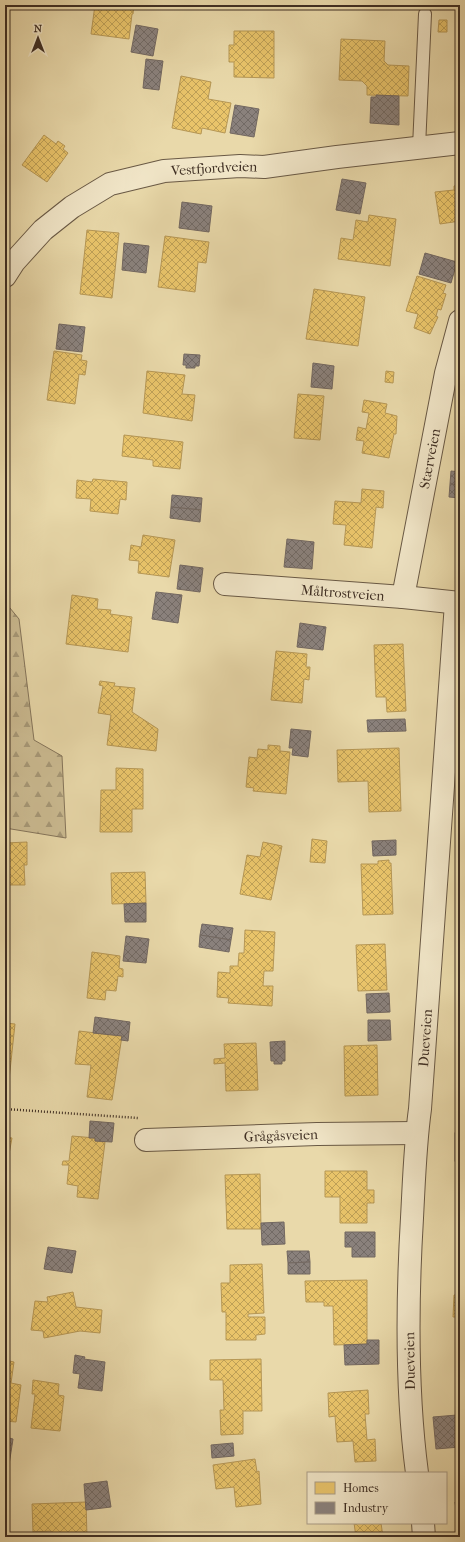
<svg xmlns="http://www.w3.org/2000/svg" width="465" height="1542" viewBox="0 0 465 1542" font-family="'IM FELL French Canon',serif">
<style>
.forest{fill:url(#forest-firs);stroke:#85755b}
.homes{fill:url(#homes-cross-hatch);stroke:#b69755}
.industry{fill:url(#industry-cross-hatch);stroke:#736861}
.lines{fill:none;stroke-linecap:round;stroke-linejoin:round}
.lane-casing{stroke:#695945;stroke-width:14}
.street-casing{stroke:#695945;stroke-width:24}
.path{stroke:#3e2e23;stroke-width:2.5;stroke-dasharray:1 2;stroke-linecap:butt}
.lane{stroke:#f1e6c8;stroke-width:12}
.street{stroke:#f1e6c8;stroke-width:22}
.labels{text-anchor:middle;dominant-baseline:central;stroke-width:4;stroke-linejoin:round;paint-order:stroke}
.street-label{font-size:14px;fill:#3e2e23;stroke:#f1e6c8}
</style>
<defs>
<pattern id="forest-firs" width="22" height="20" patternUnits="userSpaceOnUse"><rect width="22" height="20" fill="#ccbc93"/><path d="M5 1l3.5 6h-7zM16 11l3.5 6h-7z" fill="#a79978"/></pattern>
<pattern id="homes-cross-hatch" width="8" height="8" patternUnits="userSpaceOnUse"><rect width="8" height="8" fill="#e9c46a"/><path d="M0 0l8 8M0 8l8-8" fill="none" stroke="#bea057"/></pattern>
<pattern id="industry-cross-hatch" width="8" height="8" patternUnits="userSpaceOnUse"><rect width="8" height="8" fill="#8a817c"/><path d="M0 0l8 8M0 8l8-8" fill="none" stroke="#726a65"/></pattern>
</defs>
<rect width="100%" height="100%" fill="#e9d9aa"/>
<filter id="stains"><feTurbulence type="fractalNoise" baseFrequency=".005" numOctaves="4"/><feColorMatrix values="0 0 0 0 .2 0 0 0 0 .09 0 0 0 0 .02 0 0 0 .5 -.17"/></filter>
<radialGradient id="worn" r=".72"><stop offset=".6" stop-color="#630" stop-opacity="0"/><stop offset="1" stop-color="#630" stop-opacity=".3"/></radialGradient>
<path class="forest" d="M5 602 19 619 34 740 62 756 66 838 5 828Z"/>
<g class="homes">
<path d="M95 5H134L133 14H132L129 39 91 34Z"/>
<path d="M439 20H447V32H438Z"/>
<path d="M234 31H274V78L234 77V62H229V45H234Z"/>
<path d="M341 39 385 41 384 61 388 65 409 66 408 96 367 95V86L362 81 339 80Z"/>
<path d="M181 76 211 82 208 99 231 103 225 133 202 128 201 134 172 128Z"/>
<path d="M44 135 56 144 58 141 65 146 63 149 68 153 47 182 22 165Z"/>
<path d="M460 185V221L440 224 435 192 454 190V186Z"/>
<path d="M369 215 396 219 390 266 338 259 341 238 353 240 356 220 368 222Z"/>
<path d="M87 230 119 233 112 298 80 294Z"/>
<path d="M165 236 209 242 206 263 198 262 195 292 158 287Z"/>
<path d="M417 276 446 285 443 293 446 294 441 310 438 309 436 316 438 317 430 334 414 328 418 314 406 311Z"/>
<path d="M314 289 365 297 358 346 306 339Z"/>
<path d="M54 351 82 355 81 360 87 361 85 375 79 374 75 404 47 400Z"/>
<path d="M147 371 185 375 182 394 195 395 192 421 143 413Z"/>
<path d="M386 371 394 372 393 383 385 382Z"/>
<path d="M298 394 324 396 320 440 294 438Z"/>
<path d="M364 400 387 404 385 413 397 416 396 434H394L389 458 362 453 364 441 356 440 358 427 366 429 369 413 362 412Z"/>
<path d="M124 435 183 442 180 469 153 466V460L122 456Z"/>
<path d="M93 479 127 482 126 500 120 499 118 514 90 511 91 499 76 498 77 480 92 482Z"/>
<path d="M362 489 384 491 383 508 376 507 372 548 344 545 346 525 333 524 335 501 361 503Z"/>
<path d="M143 535 175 540 169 577 138 573 139 561 129 560 131 545 141 547Z"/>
<path d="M459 550H460V566H457Z"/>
<path d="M72 595 98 599 97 609 111 610 110 614 132 617 128 652 66 644Z"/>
<path d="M403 644 406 711 387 712 386 697H376L374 645Z"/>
<path d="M276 651 307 654 306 667H310L309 680 304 679 302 703 271 700Z"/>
<path d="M100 681 115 683 114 686 135 688 132 712 158 729 156 751 107 745 111 715 98 713 103 686 99 685Z"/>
<path d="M268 745 280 746V751L290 752 286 794 253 791 254 788 246 787 249 757 257 758 258 749 268 750Z"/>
<path d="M399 748 401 811 369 812 368 781 338 782 337 750Z"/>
<path d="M116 768 143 769V809H132V832H100L101 790H116Z"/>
<path d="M312 839 327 841 325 863 310 862Z"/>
<path d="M27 842V865H24L25 885H5V843Z"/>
<path d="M263 842 282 846 271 900 240 894 247 855 260 857Z"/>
<path d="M389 860V863H391L393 914 363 915 361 864H378V861Z"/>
<path d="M145 872 146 903 112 904 111 873Z"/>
<path d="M5 928 9 929 6 971 5 970Z"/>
<path d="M245 930 275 932 273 971H264L263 986H273L272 1006 228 1003 229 998 217 997 218 972 230 973V966H238L239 953H244Z"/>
<path d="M385 944 387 990 358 991 356 945Z"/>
<path d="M92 952 120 956 119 968 123 969V977L118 976 116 991 106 990 105 1000 87 998Z"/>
<path d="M5 1023 15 1024 9 1080H6L5 1093Z"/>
<path d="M79 1031 122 1036 112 1100 87 1097 91 1065 75 1064Z"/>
<path d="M256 1043 258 1090 226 1091 225 1063 214 1064V1059L225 1058 224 1044Z"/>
<path d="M377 1045 378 1095 345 1096 344 1046Z"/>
<path d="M72 1136 95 1138V1141L105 1142 98 1199 77 1197 78 1186 67 1184 69 1165H62L63 1161H69Z"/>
<path d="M5 1137 12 1138 7 1165H5Z"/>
<path d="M325 1171H367V1190H374V1203H367V1223H340V1197H325Z"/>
<path d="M260 1174 261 1229H227L225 1175Z"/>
<path d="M262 1264 264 1313 248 1314V1317H265V1334L256 1335V1340H226V1312H222L221 1283H230V1265Z"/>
<path d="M367 1280V1344L334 1345 333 1306H324V1302H306L305 1281Z"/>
<path d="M73 1292 76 1307 102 1310 100 1333 80 1331 44 1338 43 1331 31 1330 35 1301 48 1302 47 1297Z"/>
<path d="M454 1295H460V1317H453Z"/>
<path d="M261 1359 262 1411H243V1434L221 1435 220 1410H224L223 1380H210V1360Z"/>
<path d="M5 1360 14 1362 11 1383 21 1385 16 1422 5 1421Z"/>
<path d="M33 1380 59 1384 58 1395 64 1396 60 1431 31 1428 35 1394H32Z"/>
<path d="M460 1387V1411H459L458 1388Z"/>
<path d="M368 1390 369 1414H365L367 1440 375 1439 376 1461 355 1462 353 1441 337 1442 335 1416 329 1417 328 1393Z"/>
<path d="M255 1459 257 1472 259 1471 261 1504 236 1507 234 1487 216 1489 213 1465Z"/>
<path d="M86 1502 87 1537H51V1531L33 1532 32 1504Z"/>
<path d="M354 1523H381L383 1537H356Z"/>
</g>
<g class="industry">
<rect x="251" y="5" width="29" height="3"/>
<path d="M136 25 158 29 153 56 131 52Z"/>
<path d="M146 59 163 61 159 90 143 88Z"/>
<path d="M376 95 399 96V125L370 123 371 97H376Z"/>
<path d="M235 105 259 109 254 137 230 133Z"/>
<path d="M342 179 366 183 360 214 336 210Z"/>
<path d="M182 202 212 206 209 232 179 228Z"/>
<path d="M124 243 149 246 146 273 122 270Z"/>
<path d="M425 253 457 262 451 283 419 274Z"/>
<path d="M59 324 85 327 82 352 56 349Z"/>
<path d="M184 354 200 355 199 366H195V368H186V365H183Z"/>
<path d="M313 363 334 366 332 389 311 387Z"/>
<path d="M451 471 460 472V485L450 484Z"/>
<path d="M450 484 460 485V498L449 497Z"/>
<path d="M172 495 202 498 201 510 171 507Z"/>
<path d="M171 507 201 510 200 522 170 518Z"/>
<path d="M287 539 314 542 312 569 284 567Z"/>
<path d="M180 565 203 568 200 592 177 589Z"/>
<path d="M156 592 182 595 178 623 152 619Z"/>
<path d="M300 623 326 627 323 650 297 647Z"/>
<path d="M405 719 406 731 368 732 367 720Z"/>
<path d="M291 729 311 731 308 757 292 755 293 748H289Z"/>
<path d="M396 840V855L373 856 372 841Z"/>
<path d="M146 903V922H125L124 904Z"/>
<path d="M202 924 233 928 231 940 200 935Z"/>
<path d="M200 935 231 940 229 952 199 947Z"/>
<path d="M126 936 149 939 146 963 123 961Z"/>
<path d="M389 993 390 1012 367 1013 366 994Z"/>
<path d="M95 1017 130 1022 128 1041 121 1040 122 1036 93 1033Z"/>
<path d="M456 1018H460V1049H457Z"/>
<path d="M368 1020H390L391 1040 368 1041Z"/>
<path d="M285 1041V1061H282V1064H274V1061H271L270 1042Z"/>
<path d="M90 1121 114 1123 112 1142 95 1141V1138H89Z"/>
<rect x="455" y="1133" width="5" height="28"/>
<path d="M284 1222 285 1244 262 1245 261 1223Z"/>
<path d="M345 1232H375V1257H352V1247H345Z"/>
<path d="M48 1247 76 1251 72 1273 44 1269Z"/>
<path d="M287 1251H309L310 1262 288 1263Z"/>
<path d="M310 1262V1274H288V1263Z"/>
<path d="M367 1340H379V1364L345 1365 344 1345 367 1344Z"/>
<path d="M75 1355 85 1357 84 1359 105 1362 102 1391 78 1388 80 1374 73 1373Z"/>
<path d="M457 1415 460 1447 436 1449 433 1417Z"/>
<path d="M5 1437 13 1439 9 1465 5 1464Z"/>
<path d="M233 1443 234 1456 212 1458 211 1445Z"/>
<path d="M107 1481 111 1507 86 1510 84 1484Z"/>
<path d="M455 1502H460V1523H458Z"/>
</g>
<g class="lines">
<defs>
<path id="lane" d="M419 147 425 14"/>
<g id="street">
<path id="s1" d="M5 276 14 262 43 230 72 207 110 184 164 171 240 166 264 167 337 157 460 143"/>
<path id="s2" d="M225 584 403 597 460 603"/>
<path id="s3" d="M403 597 446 373 460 321"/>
<path id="s4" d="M146 1140 317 1134 416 1133"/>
<path id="s5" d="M417 1473C406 1389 407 1302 412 1218 414 1181 415 1145 420 1109L456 603"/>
<path d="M423 1523 424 1537"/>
</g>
</defs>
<use href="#lane" class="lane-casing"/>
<use href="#street" class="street-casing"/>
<path class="path" d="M5 1109 138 1118"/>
<use href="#lane" class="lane"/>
<use href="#street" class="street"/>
</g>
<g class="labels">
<g class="street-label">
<text stroke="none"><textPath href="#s1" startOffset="247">Vestfjordveien</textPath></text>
<text stroke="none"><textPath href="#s3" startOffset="141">Stærveien</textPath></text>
<text stroke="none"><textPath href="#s2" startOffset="118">Måltrostveien</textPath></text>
<text stroke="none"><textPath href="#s5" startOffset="436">Dueveien</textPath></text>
<text stroke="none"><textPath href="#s4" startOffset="135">Grågåsveien</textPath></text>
<text transform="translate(410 1361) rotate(-91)">Dueveien</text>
</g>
</g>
<rect width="465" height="1542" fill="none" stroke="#e9d9aa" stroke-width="20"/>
<rect x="6" y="6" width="453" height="1530" fill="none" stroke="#3e2e23" stroke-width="2"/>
<rect x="10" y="10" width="445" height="1522" fill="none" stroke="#3e2e23"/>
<rect x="307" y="1472" width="140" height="52" fill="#f1e6c8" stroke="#a99c86"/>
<rect x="315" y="1482" width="20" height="12" fill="#e9c46a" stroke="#a99c86"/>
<text x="343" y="1492" font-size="12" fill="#3e2e23">Homes</text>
<rect x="315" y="1502" width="20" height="12" fill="#8a817c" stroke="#a99c86"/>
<text x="343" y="1512" font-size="12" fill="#3e2e23">Industry</text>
<g transform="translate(38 38)" stroke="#f1e6c8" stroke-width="3" paint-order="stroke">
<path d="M0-3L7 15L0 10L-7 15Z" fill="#3e2e23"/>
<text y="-6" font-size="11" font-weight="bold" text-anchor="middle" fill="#3e2e23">N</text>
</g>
<rect width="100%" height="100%" filter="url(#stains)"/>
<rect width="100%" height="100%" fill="url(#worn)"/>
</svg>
